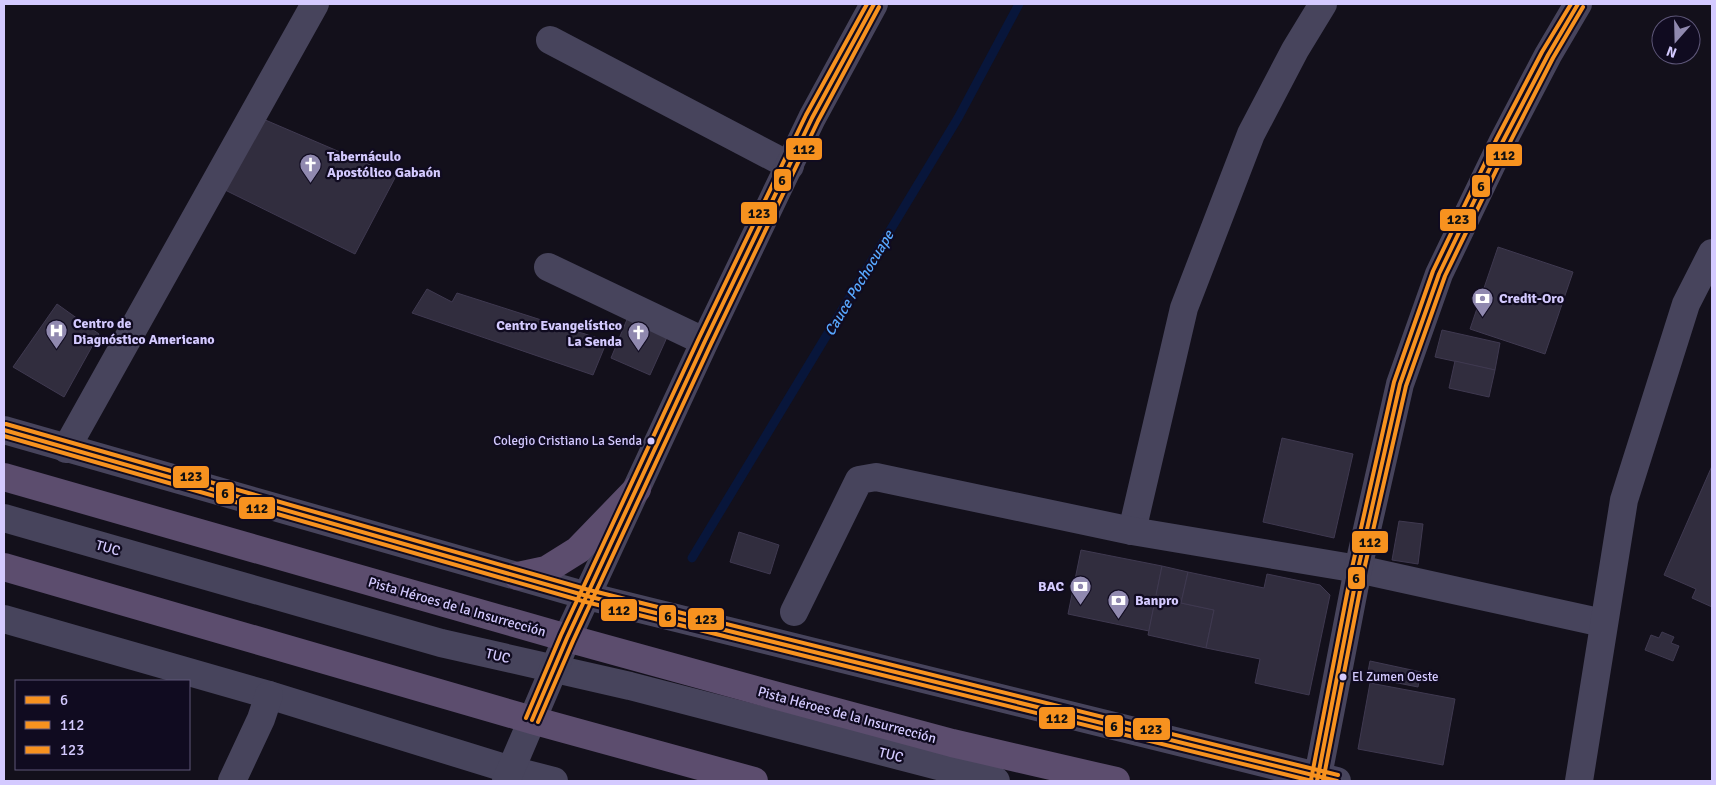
<svg xmlns="http://www.w3.org/2000/svg" width="1716" height="785" viewBox="0 0 1716 785" font-family="Signika,sans-serif">
<style>
.lines{fill:none;stroke-linecap:round;stroke-linejoin:round}
.stream{stroke:#08163b;stroke-width:9}
.building{fill:#312d3e;stroke:#3f3950}
.minor{stroke:#47445c;stroke-width:28}
.major{stroke:#5c4d6e;stroke-width:28}
.bus-1-casing{stroke:#100b20;stroke-width:8}
.bus-2-casing{stroke:#100b20;stroke-width:8}
.bus-3-casing{stroke:#100b20;stroke-width:8}
.bus-1{stroke:#f7921f;stroke-width:4}
.bus-2{stroke:#f7921f;stroke-width:4}
.bus-3{stroke:#f7921f;stroke-width:4}
.bus-dot{fill:#d4caff;stroke:#100b20;stroke-width:2}
.labels{text-anchor:middle;dominant-baseline:central;stroke-width:4.5;stroke-linejoin:round;paint-order:stroke}
.bus-label{font-size:13px;fill:#d4caff;stroke:#100b20;text-anchor:end}
.poi-label{font-size:14px;font-weight:bold;fill:#d4caff;stroke:#100b20;text-anchor:start}
.street-label{font-size:14px;fill:#d4caff;stroke:#100b20}
.water-label{font-size:15px;font-style:italic;fill:#58a8ff;stroke:#100b20}
.line-badge{stroke:#100b20;stroke-width:2}
.pale-badge-label{font-size:14px;text-anchor:middle;font-weight:bold;fill:#111}
</style>
<rect width="100%" height="100%" fill="#13101b"/>
<g class="lines">
<path class="stream" d="M692 558 958 118 1019 4"/>
</g>
<g class="building">
<path d="M263 119 396 176 355 254 225 190Z"/>
<path d="M1498 247 1573 272 1545 354 1470 329Z"/>
<path d="M427 289 452 302 457 293 607 341 593 375 412 313Z"/>
<path d="M57 304 99 334 64 397 13 367Z"/>
<path d="M628 317 668 335 650 375 611 358Z"/>
<path d="M1442 330 1500 343 1495 370 1435 357Z"/>
<path d="M1455 361 1495 370 1489 397 1449 388Z"/>
<path d="M1282 438 1353 454 1334 538 1263 522Z"/>
<path d="M1712 466V607L1692 598 1696 589 1664 575Z"/>
<path d="M1399 521 1423 524 1418 564 1392 560Z"/>
<path d="M739 532 779 545 770 574 730 562Z"/>
<path d="M1081 550 1162 566 1149 631 1068 614Z"/>
<path d="M1162 566 1188 572 1181 603 1214 610 1206 648 1148 635Z"/>
<path d="M1188 572 1264 588 1267 574 1320 585 1330 595 1309 695 1255 683 1260 659 1206 648 1214 610 1181 603Z"/>
<path d="M1662 632 1674 637 1671 643 1679 646 1673 661 1645 650 1651 635 1659 638Z"/>
<path d="M1370 661 1421 672 1418 687 1367 677Z"/>
<path d="M1370 683 1455 699 1443 765 1358 749Z"/>
</g>
<g class="lines">
<g class="minor">
<path d="M550 40 790 166"/>
<path d="M548 267 695 337"/>
<path d="M4 430 587 596 1337 781"/>
<path d="M66 449 315 4"/>
<path d="M4 518 441 643 630 686 996 781"/>
<path d="M1132 531 1184 308 1251 134 1295 50 1323 4"/>
<path d="M794 612 859 480 876 477 1132 531 1358 569 1603 623"/>
<path d="M4 619 269 695 511 770 554 781"/>
<path d="M232 781 261 719 269 695"/>
<path d="M506 781 567 638 705 341 812 118 874 4"/>
<path d="M1317 781 1358 569 1400 384 1439 274 1502 143 1548 55 1578 4"/>
<path d="M1579 781 1624 500 1686 304 1712 253"/>
</g>
<g class="major">
<path d="M4 477 567 638 785 698 952 743 1116 781"/>
<path d="M4 567 532 720 754 781"/>
<path d="M518 576 546 570 578 550 637 489"/>
</g>
<defs>
<g id="bus-1">
<path d="M4 430 587 596 1337 781"/>
<path d="M532 720 567 638 705 341 812 118 874 4"/>
<path d="M1317 781 1358 569 1400 384 1439 274 1502 143 1548 55 1578 4"/>
</g>
<g id="bus-2">
<path d="M4 436 586 602 1312 781"/>
<path d="M538 722 573 641 711 344 818 121 879 7"/>
<path d="M1323 781 1364 570 1406 386 1445 276 1508 146 1553 58 1583 7"/>
</g>
<g id="bus-3">
<path d="M6 424 589 590 1338 775"/>
<path d="M526 718 561 635 699 338 806 115 867 4"/>
<path d="M1311 780 1352 568 1394 382 1433 271 1496 140 1542 52 1571 4"/>
</g>
</defs>
<use href="#bus-1" class="bus-1-casing"/>
<use href="#bus-2" class="bus-2-casing"/>
<use href="#bus-3" class="bus-3-casing"/>
<use href="#bus-1" class="bus-1"/>
<use href="#bus-2" class="bus-2"/>
<use href="#bus-3" class="bus-3"/>
</g>
<defs>
<symbol id="church-pin" viewBox="-11 -11 22 30"><path d="M0 17L-7.5 6A9.5 9.5 0 1 1 7.5 6Z" fill="#9089af" stroke="#100b20"/><path d="M-1.2-6h2.4v3.5h3.3v2.4h-3.3V6h-2.4V-.1h-3.3v-2.4h3.3Z" fill="#fff"/></symbol>
<symbol id="bank-pin" viewBox="-11 -11 22 30"><path d="M0 17L-7.5 6A9.5 9.5 0 1 1 7.5 6Z" fill="#9089af" stroke="#100b20"/><path d="M-6-4H6V4H-6ZM0-2.3a2.3 2.3 0 1 0 0 4.6a2.3 2.3 0 1 0 0-4.6Z" fill="#fff"/></symbol>
<symbol id="hospital-pin" viewBox="-11 -11 22 30"><path d="M0 17L-7.5 6A9.5 9.5 0 1 1 7.5 6Z" fill="#9089af" stroke="#100b20"/><path d="M-5-5h3v3.5h4V-5h3V5h-3V1.5h-4V5h-3Z" fill="#fff"/></symbol>
</defs>
<g fill-rule="evenodd">
<use href="#church-pin" x="298" y="152" width="25" height="34"/>
<use href="#bank-pin" x="1470" y="286" width="25" height="34"/>
<use href="#hospital-pin" x="44" y="318" width="25" height="34"/>
<use href="#church-pin" x="626" y="320" width="25" height="34"/>
<use href="#bank-pin" x="1068" y="574" width="25" height="34"/>
<use href="#bank-pin" x="1106" y="588" width="25" height="34"/>
</g>
<g class="bus-dot">
<circle cx="651" cy="441" r="4.5"/>
<circle cx="1343" cy="677" r="4.5"/>
</g>
<g class="labels">
<g class="bus-label">
<text x="642" y="441">Colegio Cristiano La Senda</text>
<text x="1352" y="677" text-anchor="start">El Zumen Oeste</text>
</g>
<g class="poi-label">
<text x="327" y="156">Tabernáculo<tspan x="327" dy="16">Apostólico Gabaón</tspan></text>
<text x="1499" y="298">Credit-Oro</text>
<text x="73" y="323">Centro de<tspan x="73" dy="16">Diagnóstico Americano</tspan></text>
<text x="622" y="325" text-anchor="end">Centro Evangelístico<tspan x="622" dy="16">La Senda</tspan></text>
<text x="1064" y="586" text-anchor="end">BAC</text>
<text x="1135" y="600">Banpro</text>
</g>
<g class="street-label">
<text transform="translate(108 548) rotate(16)">TUC</text>
<text transform="translate(457 607) rotate(16)">Pista Héroes de la Insurrección</text>
<text transform="translate(498 656) rotate(13)">TUC</text>
<text transform="translate(847 715) rotate(15)">Pista Héroes de la Insurrección</text>
<text transform="translate(891 755) rotate(14)">TUC</text>
</g>
<g class="water-label">
<text transform="translate(859 283) rotate(-59)">Cauce Pochocuape</text>
</g>
</g>
<g class="line-badge">
<rect x="785" y="137" width="38" height="24" rx="5" fill="#f7921f"/>
<rect x="1485" y="143" width="38" height="24" rx="5" fill="#f7921f"/>
<rect x="773" y="168" width="19" height="24" rx="5" fill="#f7921f"/>
<rect x="1471" y="174" width="20" height="24" rx="5" fill="#f7921f"/>
<rect x="740" y="201" width="38" height="24" rx="5" fill="#f7921f"/>
<rect x="1439" y="208" width="38" height="24" rx="5" fill="#f7921f"/>
<rect x="172" y="465" width="38" height="24" rx="5" fill="#f7921f"/>
<rect x="215" y="481" width="20" height="24" rx="5" fill="#f7921f"/>
<rect x="238" y="496" width="38" height="24" rx="5" fill="#f7921f"/>
<rect x="1351" y="530" width="38" height="24" rx="5" fill="#f7921f"/>
<rect x="1347" y="566" width="19" height="24" rx="5" fill="#f7921f"/>
<rect x="600" y="598" width="38" height="24" rx="5" fill="#f7921f"/>
<rect x="658" y="604" width="19" height="24" rx="5" fill="#f7921f"/>
<rect x="687" y="607" width="38" height="24" rx="5" fill="#f7921f"/>
<rect x="1038" y="706" width="38" height="24" rx="5" fill="#f7921f"/>
<rect x="1104" y="714" width="20" height="24" rx="5" fill="#f7921f"/>
<rect x="1132" y="717" width="39" height="24" rx="5" fill="#f7921f"/>
</g>
<g class="pale-badge-label">
<text x="804" y="154">112</text>
<text x="1504" y="160">112</text>
<text x="782" y="185">6</text>
<text x="1481" y="191">6</text>
<text x="759" y="218">123</text>
<text x="1458" y="224">123</text>
<text x="191" y="481">123</text>
<text x="225" y="498">6</text>
<text x="257" y="513">112</text>
<text x="1370" y="547">112</text>
<text x="1356" y="583">6</text>
<text x="619" y="615">112</text>
<text x="668" y="621">6</text>
<text x="706" y="624">123</text>
<text x="1057" y="723">112</text>
<text x="1114" y="731">6</text>
<text x="1151" y="734">123</text>
</g>
<rect width="1716" height="785" fill="none" stroke="#d4caff" stroke-width="10"/>
<rect x="15" y="680" width="175" height="90" fill="#100b20" stroke="#5e5779"/>
<rect x="25" y="696" width="25" height="8" fill="#f7921f" stroke="#5e5779"/>
<text x="60" y="705" font-size="15" fill="#d4caff">6</text>
<rect x="25" y="721" width="25" height="8" fill="#f7921f" stroke="#5e5779"/>
<text x="60" y="730" font-size="15" fill="#d4caff">112</text>
<rect x="25" y="746" width="25" height="8" fill="#f7921f" stroke="#5e5779"/>
<text x="60" y="755" font-size="15" fill="#d4caff">123</text>
<g transform="translate(1676 40) rotate(200)"><circle r="24" fill="#100b20" stroke="#5e5779"/>
<path d="M0-4L9 19L0 12L-9 19Z" fill="#9089af"/>
<text y="-8" font-size="14" font-weight="bold" text-anchor="middle" fill="#d4caff">N</text>
</g>
</svg>
